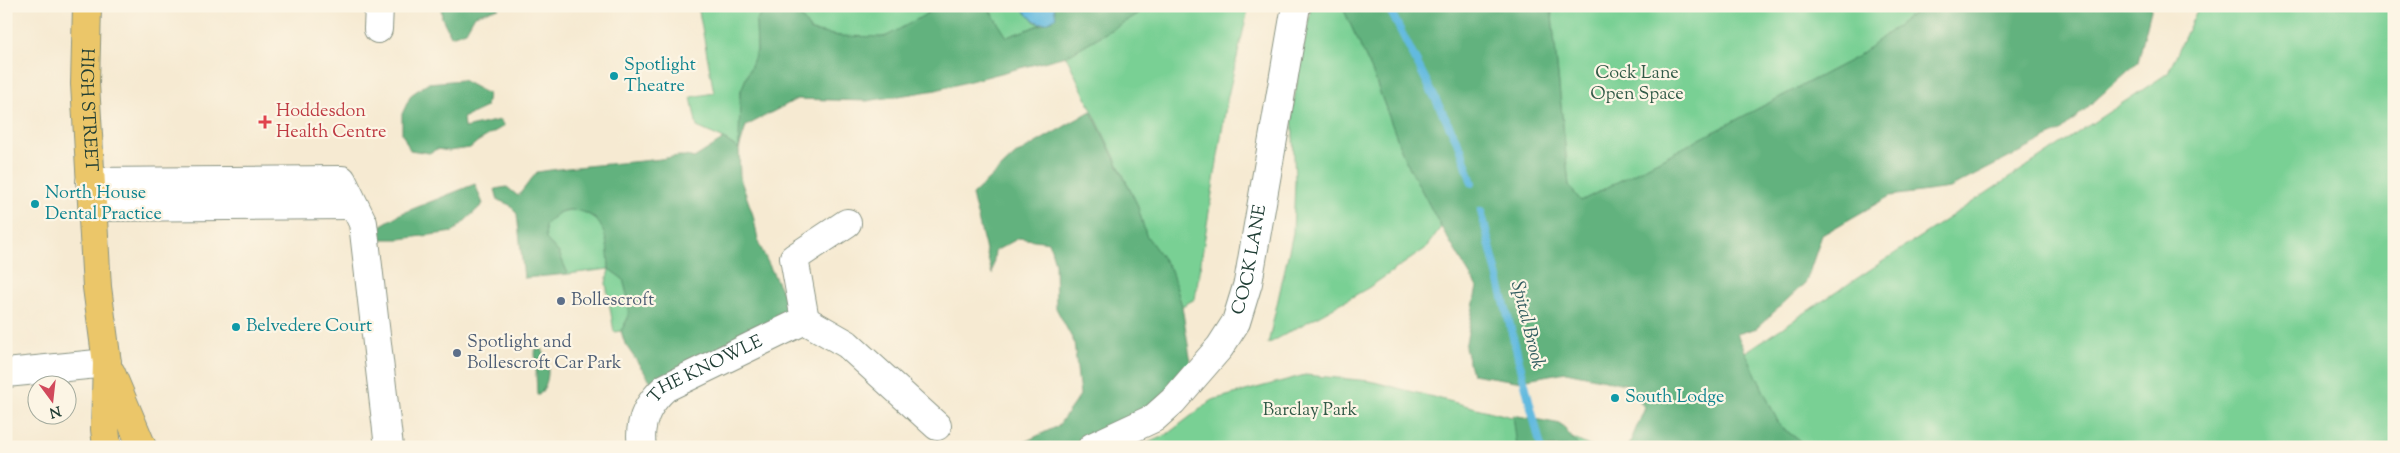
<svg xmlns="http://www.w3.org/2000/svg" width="2400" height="453" viewBox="0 0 2400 453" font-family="'Sorts Mill Goudy',serif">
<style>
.green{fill:#79d094;stroke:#4c8664}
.forest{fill:#62b27e;stroke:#407859}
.water{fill:#62badf;stroke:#407c8a}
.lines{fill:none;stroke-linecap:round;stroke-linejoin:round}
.stream{stroke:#62badf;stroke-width:8}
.minor-casing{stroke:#8a9483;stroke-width:30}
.major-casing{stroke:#8a9483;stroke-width:30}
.minor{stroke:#fff;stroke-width:28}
.major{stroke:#ebc669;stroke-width:28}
.culture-dot{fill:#0f9aa8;stroke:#fcf5e5;stroke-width:2}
.health-dot{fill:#e0444e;stroke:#fcf5e5;stroke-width:2}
.service-dot{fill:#5c6f8a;stroke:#fcf5e5;stroke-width:2}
.labels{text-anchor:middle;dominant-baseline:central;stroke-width:4.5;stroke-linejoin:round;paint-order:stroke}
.culture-label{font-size:18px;fill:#0d838f;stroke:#fcf5e5;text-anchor:start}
.park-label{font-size:18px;fill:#315a47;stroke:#fcf5e5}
.street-label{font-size:18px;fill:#1f3d34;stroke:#fcf5e5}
.health-label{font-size:18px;fill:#be3a42;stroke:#fcf5e5;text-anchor:start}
.service-label{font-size:18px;fill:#4e5e75;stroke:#fcf5e5;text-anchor:start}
.water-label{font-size:19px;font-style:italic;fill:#305c5f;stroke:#fcf5e5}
</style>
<rect width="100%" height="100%" fill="#fcf5e5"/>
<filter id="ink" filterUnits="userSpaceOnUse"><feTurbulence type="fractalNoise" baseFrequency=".02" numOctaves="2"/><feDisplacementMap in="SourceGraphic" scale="10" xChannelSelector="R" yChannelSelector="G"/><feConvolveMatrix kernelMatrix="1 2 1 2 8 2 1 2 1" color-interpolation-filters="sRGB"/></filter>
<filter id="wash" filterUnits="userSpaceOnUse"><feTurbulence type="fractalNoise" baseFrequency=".0096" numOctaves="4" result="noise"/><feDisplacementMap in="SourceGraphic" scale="20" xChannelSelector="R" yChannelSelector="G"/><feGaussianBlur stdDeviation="1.12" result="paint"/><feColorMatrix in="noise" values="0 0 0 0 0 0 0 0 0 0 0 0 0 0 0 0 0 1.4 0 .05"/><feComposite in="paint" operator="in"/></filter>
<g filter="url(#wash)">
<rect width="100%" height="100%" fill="#f6ead2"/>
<g class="green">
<path d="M698 6H768L756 21 757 51 740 93 739 149 724 139 697 127 691 97 714 93Z"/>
<path d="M794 6H937C922 17 903 31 886 36 870 42 828 34 811 31Z"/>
<path d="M987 6H1020L1035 22 1042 24 1007 37Z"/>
<path d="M1144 6H1249L1227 100 1195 299 1182 306 1171 270 1146 235 1137 204 1066 56 1138 14Z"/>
<path d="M1311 6H1342L1372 71 1404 157 1441 227 1425 249 1368 288 1268 344 1293 233 1295 181 1292 111Z"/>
<path d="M1551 6H1923L1857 57 1581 201 1569 186Z"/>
<path d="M2199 6H2394V447H1808L1780 426 1744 353 2168 73Z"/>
<path d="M576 209C608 220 608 238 609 269L623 279 629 302 628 318 621 331 614 332 606 283 609 269 568 274 559 253 546 239 544 225 560 212Z"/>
<path d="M1305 375 1370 381 1547 426 1591 447H1138L1166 435 1212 400Z"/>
</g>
<g class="forest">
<path d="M441 6H498L499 8 475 15 466 31 451 36 442 18Z"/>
<path d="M768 6H794L811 31 839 36 885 37 923 16 937 6H987L1007 37 1051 21 1055 9 1054 6H1144L1138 14 1066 56 936 90 867 101 797 99 746 126 739 149 740 178 753 215 759 244 785 298 787 320 656 389 625 344 621 331 628 318 629 302 623 279 609 269C608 247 607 219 583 212 576 210 566 209 560 212 554 215 549 221 545 225L546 239 559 253 568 274 524 278 517 214 510 205 498 200 495 189 507 187 518 196 537 172C575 166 613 164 652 160 668 159 679 153 694 158L724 139 739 149 740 93 757 51 756 21Z"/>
<path d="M1342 6H1551L1569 186 1581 201 1857 57 1923 6H2152L2138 62 2061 131 1950 188 1890 196 1822 235 1806 282 1757 328 1737 334 1780 426 1808 447H1628L1645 408 1625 384 1566 372 1516 381 1472 374 1465 348 1477 287 1441 227 1404 157 1372 71Z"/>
<path d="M462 80 488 94 486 107 463 118 464 128 500 120 504 126 477 142 470 148 449 151 437 149 429 153 410 150 402 133V114L411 95 428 83Z"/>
<path d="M1091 111 1137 204 1146 235 1171 270 1182 306 1192 370 1145 411 1081 442 1066 447H1014L1058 426 1080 395 1074 342 1056 308 1055 263 1049 242 1019 238 995 251 992 274 972 195 1015 155Z"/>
<path d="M475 184 483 204 453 232 400 239H379L378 227 400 214Z"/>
<path d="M542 349C550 364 551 382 539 395H537L535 350Z"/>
<path d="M1513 415 1561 424 1579 447H1517Z"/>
</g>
<path class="water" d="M1020 6H1054L1056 17C1041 31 1030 18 1020 6Z"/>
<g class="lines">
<g class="stream">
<path d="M1388 6 1461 149 1472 183"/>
<path d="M1481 211 1541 447"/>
</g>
</g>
</g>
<g filter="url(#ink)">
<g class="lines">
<defs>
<g id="minor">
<path d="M378 29 379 6"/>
<path d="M90 182 342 180 363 223 389 447"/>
<path d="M93 207 353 205"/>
<path d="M805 320 794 258 847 223"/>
<path d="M6 373 107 363"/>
<path id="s1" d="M642 447C638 423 647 404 665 388L805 320 847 344 937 426"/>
<path id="s2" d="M1092 447 1154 418 1173 401 1220 347 1236 322 1248 283 1296 6"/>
</g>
<g id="major">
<path id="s3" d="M87 6 85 84 97 287 107 363 105 429 107 447"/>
<path d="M111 373 142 447"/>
</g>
</defs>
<use href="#minor" class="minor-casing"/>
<use href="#major" class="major-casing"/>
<use href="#minor" class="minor"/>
<use href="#major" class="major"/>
</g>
</g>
<g class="culture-dot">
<circle cx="614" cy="76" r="5"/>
<circle cx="35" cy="204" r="5"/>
<circle cx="236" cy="327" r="5"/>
<circle cx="1615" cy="398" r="5"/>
</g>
<path class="health-dot" d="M262.5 114.5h5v5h5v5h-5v5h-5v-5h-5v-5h5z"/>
<g class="service-dot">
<circle cx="561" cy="301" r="5"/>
<circle cx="457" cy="353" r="5"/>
</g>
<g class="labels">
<g class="culture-label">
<text x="624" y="66">Spotlight<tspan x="624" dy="21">Theatre</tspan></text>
<text x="45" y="194">North House<tspan x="45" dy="21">Dental Practice</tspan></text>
<text x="246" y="327">Belvedere Court</text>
<text x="1625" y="398">South Lodge</text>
</g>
<g class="park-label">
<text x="1637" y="74">Cock Lane<tspan x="1637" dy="21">Open Space</tspan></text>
<text x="1310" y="411">Barclay Park</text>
</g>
<g class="street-label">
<text stroke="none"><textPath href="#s3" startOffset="104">HIGH STREET</textPath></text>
<text stroke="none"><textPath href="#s2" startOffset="259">COCK LANE</textPath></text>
<text stroke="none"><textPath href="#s1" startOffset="111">THE KNOWLE</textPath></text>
</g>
<g class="health-label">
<text x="276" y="112">Hoddesdon<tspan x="276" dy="21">Health Centre</tspan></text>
</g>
<g class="service-label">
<text x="571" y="301">Bollescroft</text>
<text x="467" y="343">Spotlight and<tspan x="467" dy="21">Bollescroft Car Park</tspan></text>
</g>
<g class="water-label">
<text transform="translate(1527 325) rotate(76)">Spital Brook</text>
</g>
</g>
<rect width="2400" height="453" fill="none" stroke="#fcf5e5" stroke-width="25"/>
<g transform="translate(52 400) rotate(165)"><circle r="24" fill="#fcf5e5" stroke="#a4ab9e"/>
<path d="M0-4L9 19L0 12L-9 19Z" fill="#d1495b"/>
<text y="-8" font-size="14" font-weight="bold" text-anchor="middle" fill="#1f3d34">N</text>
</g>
</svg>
